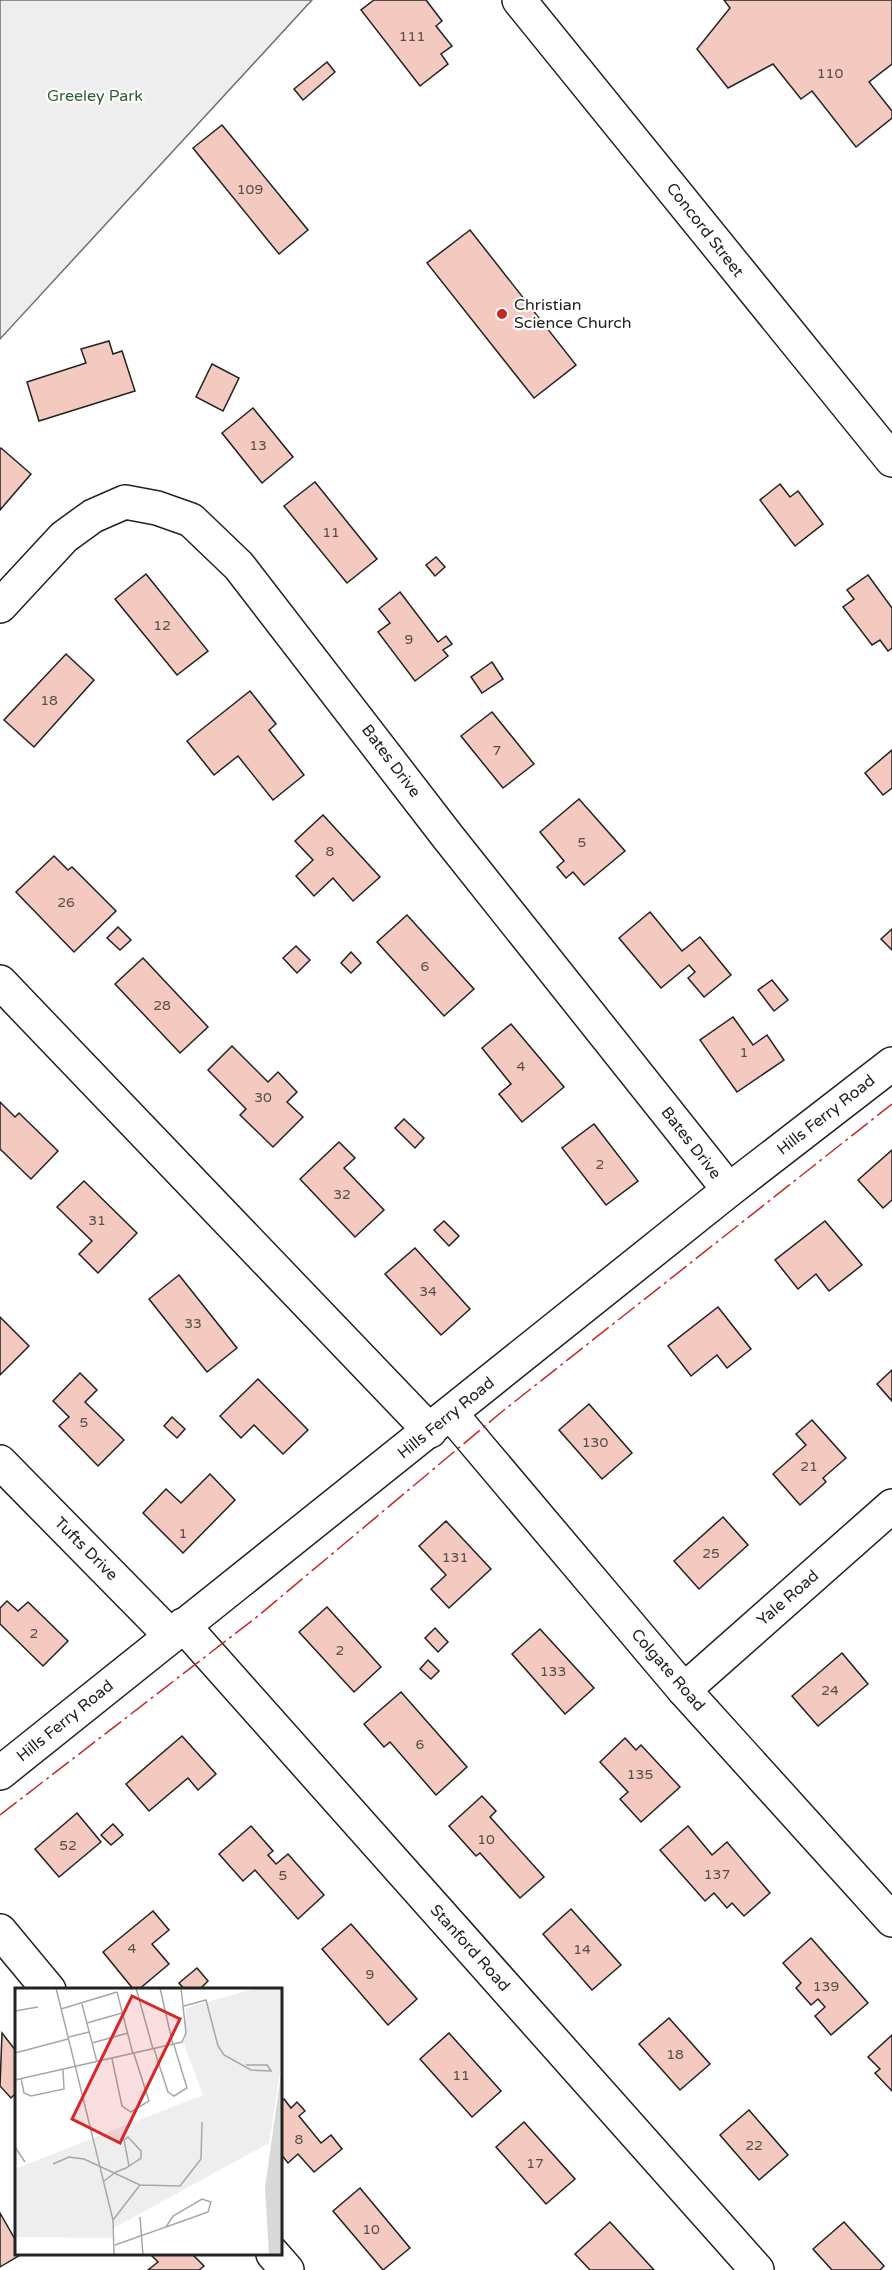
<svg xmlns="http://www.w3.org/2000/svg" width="892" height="2270" viewBox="0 0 892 2270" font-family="'Varela Round',sans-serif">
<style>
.green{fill:#eee;stroke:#6f6f6f;stroke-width:1.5}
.building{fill:#f3c9c0;stroke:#222;stroke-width:1.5}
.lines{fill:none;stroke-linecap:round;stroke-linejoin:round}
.minor-casing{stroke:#222;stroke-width:36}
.major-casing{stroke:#222;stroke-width:36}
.minor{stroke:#fff;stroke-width:33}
.major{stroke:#fff;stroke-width:33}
.power{stroke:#c62828;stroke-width:1.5;stroke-dasharray:21 4.5 3 4.5;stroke-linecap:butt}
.poi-dot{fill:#c62828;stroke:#fff;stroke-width:2}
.labels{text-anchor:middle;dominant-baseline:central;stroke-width:4.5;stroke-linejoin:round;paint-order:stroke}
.number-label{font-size:14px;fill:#564c4a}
.park-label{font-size:16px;fill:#2f5e38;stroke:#fff}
.street-label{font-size:16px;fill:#222;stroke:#fff}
.poi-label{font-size:16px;fill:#222;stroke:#fff;text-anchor:start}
.inset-road{fill:none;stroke:#a7a7a7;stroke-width:1.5}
.view{fill:#d62828;fill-opacity:0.15;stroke:#d62828;stroke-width:3}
.inset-edge{fill:none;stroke:#222;stroke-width:3}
</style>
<rect width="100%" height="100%" fill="#fff"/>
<path class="green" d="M0 0H312L0 339Z"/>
<g class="building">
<path d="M374 0H426L442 21 436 26 452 46 441 54 448 64 420 86 361 10Z"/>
<path d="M724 0H892V64L869 82 892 111V118L856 147 812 91 801 99 773 64 728 88 697 49 730 8Z"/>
<path d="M327 62 335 72 303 100 294 89Z"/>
<path d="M222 125 308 230 279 254 193 148Z"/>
<path d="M470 230 576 365 534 398 427 263Z"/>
<path d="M109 341 113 354 122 351 135 391 39 421 27 382 86 363 81 349Z"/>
<path d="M212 364 239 378 223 411 196 397Z"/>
<path d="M253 408 293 457 262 483 222 433Z"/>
<path d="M1 448 31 474 0 510V449Z"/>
<path d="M315 482 377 559 347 583 284 506Z"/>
<path d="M780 484 790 497 798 491 823 524 795 546 760 500Z"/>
<path d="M436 557 445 567 435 576 426 565Z"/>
<path d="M146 574 208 651 177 675 115 599Z"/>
<path d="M868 575 892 608V648L888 651 880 640 872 645 843 607 854 599 847 590Z"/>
<path d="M400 592 438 642 446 636 452 644 443 650 448 656 415 681 378 632 390 623 379 609Z"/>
<path d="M66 654 94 680 34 747 4 720Z"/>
<path d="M492 662 503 679 482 693 471 677Z"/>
<path d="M250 691 276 724 269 730 304 775 273 800 238 756 214 775 187 741Z"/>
<path d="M492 712 534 764 503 788 461 736Z"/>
<path d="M892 750V788L883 795 865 773Z"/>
<path d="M579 799 625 851 584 885 573 872 566 878 557 867 564 861 540 832Z"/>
<path d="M323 815 380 877 353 901 333 878 314 896 296 876 313 860 295 841Z"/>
<path d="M54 856 68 870 72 867 116 911 74 952 16 892Z"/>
<path d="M650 912 682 951 700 937 731 975 704 997 688 978 695 972 689 965 661 988 619 938Z"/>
<path d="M407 915 474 989 444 1016 377 942Z"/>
<path d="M118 927 131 940 120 950 107 938Z"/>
<path d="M892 929V950L881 939Z"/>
<path d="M296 946 310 960 297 973 283 958Z"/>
<path d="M351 952 361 963 351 973 341 963Z"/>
<path d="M143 958 208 1027 180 1053 115 984Z"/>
<path d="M772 980 788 1000 774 1011 758 990Z"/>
<path d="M733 1017 753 1045 767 1035 784 1060 737 1092 700 1040Z"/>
<path d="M511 1024 564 1087 522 1122 499 1094 511 1084 482 1048Z"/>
<path d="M232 1046 268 1082 278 1072 297 1092 287 1102 303 1117 273 1147 240 1115 246 1109 208 1070Z"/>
<path d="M0 1102 15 1117 19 1113 58 1151 31 1179 0 1149Z"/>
<path d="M404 1119 424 1138 415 1148 395 1128Z"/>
<path d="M594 1124 638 1181 606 1205 562 1148Z"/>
<path d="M339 1142 355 1158 344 1168 384 1210 355 1237 300 1179Z"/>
<path d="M892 1150V1200L883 1208 858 1180Z"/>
<path d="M84 1181 137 1233 98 1273 79 1254 92 1241 57 1207Z"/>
<path d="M444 1221 459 1236 449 1246 434 1230Z"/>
<path d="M825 1221 862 1265 829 1291 816 1274 798 1289 775 1260Z"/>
<path d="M415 1248 470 1309 441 1335 385 1274Z"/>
<path d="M179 1275 237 1348 207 1372 149 1299Z"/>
<path d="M718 1307 751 1349 727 1368 717 1355 691 1376 668 1346Z"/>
<path d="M0 1317 29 1346 0 1375Z"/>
<path d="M892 1370V1401L877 1384Z"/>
<path d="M80 1373 97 1390 85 1402 124 1440 98 1466 59 1426 69 1417 53 1401Z"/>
<path d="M258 1379 308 1430 283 1454 254 1425 241 1438 220 1416Z"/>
<path d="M589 1404 632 1453 602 1479 559 1430Z"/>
<path d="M172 1417 185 1429 177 1438 164 1426Z"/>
<path d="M812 1420 846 1458 823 1478 826 1482 800 1505 773 1474 806 1445 796 1434Z"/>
<path d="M210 1474 235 1500 183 1553 143 1513 166 1489 181 1503Z"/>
<path d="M723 1517 748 1545 699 1589 674 1561Z"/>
<path d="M446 1521 491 1569 449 1608 431 1589 446 1575 419 1546Z"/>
<path d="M7 1601 18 1611 28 1602 68 1641 43 1666 0 1624V1608Z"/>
<path d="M327 1607 381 1667 354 1692 299 1632Z"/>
<path d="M435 1628 448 1642 438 1652 425 1638Z"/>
<path d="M540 1629 594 1688 565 1714 512 1654Z"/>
<path d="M842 1653 868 1684 818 1726 792 1696Z"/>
<path d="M428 1660 439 1671 431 1679 420 1669Z"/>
<path d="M401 1692 467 1767 436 1795 390 1742 384 1747 364 1724Z"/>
<path d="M182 1736 216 1774 198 1790 188 1778 149 1811 126 1784Z"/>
<path d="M625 1738 636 1750 641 1745 680 1787 641 1822 620 1799 628 1792 600 1762Z"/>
<path d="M482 1796 496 1811 490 1817 544 1877 520 1898 480 1853 476 1856 449 1826Z"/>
<path d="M77 1813 101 1842 59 1877 35 1849Z"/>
<path d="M113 1824 123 1835 111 1845 101 1835Z"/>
<path d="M251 1826 273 1851 268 1855 276 1864 288 1854 324 1895 298 1919 255 1870 243 1881 219 1854Z"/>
<path d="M688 1826 712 1855 727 1842 770 1893 744 1916 732 1903 727 1908 714 1893 705 1901 660 1850Z"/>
<path d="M571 1909 621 1965 592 1990 543 1934Z"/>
<path d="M153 1911 169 1930 152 1944 169 1964 138 1990H134L103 1952Z"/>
<path d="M351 1924 417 1999 388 2025 322 1949Z"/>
<path d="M811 1938 868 2003 831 2035 815 2016 825 2007 818 1999 811 2005 796 1988 801 1983 783 1963Z"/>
<path d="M197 1968 208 1981 199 1990H185L179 1983Z"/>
<path d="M669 2018 710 2064 680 2090 639 2044Z"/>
<path d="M2 2033 16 2051V2093L11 2098 0 2086Z"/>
<path d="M449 2033 501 2091 472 2117 420 2059Z"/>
<path d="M892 2035V2091L875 2073 880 2069 868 2057Z"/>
<path d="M284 2099 291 2108 297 2102 305 2111 299 2116 321 2143 331 2135 342 2149 314 2172 298 2154 288 2163 280 2153V2102Z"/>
<path d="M749 2110 788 2155 759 2180 720 2135Z"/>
<path d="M524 2122 575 2179 546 2204 496 2147Z"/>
<path d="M360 2188 410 2248 383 2270 333 2211Z"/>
<path d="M0 2213 16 2241V2254H22L0 2267Z"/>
<path d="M610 2222 654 2270H590L575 2254Z"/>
<path d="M844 2222 884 2266 880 2270H832L813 2249Z"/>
<path d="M150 2254H192L204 2266 199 2270H148L158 2262Z"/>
</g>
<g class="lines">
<defs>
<g id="minor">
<path d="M0 606 64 537 93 516 125 502 157 508 191 520 239 566 448 837 729 1190"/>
<path d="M0 982 430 1431"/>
<path d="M451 1414 684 1690 892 1920"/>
<path d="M0 1462 171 1636"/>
<path d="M183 1625 757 2270"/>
<path d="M684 1690 892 1506"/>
<path d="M0 1773 729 1190 892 1064"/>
<path d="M0 1931 49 1990"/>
<path d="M273 2254 287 2270"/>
</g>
<path id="major" d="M519 0 892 460"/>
</defs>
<use href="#minor" class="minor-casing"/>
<use href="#major" class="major-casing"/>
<use href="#minor" class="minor"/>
<use href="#major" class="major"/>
<path class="power" d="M0 1815 258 1616 504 1410 892 1104"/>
</g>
<circle class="poi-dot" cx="502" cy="314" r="6"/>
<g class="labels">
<g class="number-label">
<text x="412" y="36">111</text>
<text x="830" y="73">110</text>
<text x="250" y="189">109</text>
<text x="258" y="445">13</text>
<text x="331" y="532">11</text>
<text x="162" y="625">12</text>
<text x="409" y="639">9</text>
<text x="49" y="700">18</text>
<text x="497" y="750">7</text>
<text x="582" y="842">5</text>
<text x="330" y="851">8</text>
<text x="66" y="902">26</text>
<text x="425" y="966">6</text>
<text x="162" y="1005">28</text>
<text x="744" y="1052">1</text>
<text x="521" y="1066">4</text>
<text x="263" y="1097">30</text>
<text x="600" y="1164">2</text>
<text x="342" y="1194">32</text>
<text x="97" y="1220">31</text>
<text x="428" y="1291">34</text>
<text x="193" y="1323">33</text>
<text x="84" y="1422">5</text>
<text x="595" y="1442">130</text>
<text x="809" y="1466">21</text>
<text x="183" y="1533">1</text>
<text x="711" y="1553">25</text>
<text x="455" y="1557">131</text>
<text x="34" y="1633">2</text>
<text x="340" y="1650">2</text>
<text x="553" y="1671">133</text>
<text x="830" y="1690">24</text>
<text x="420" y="1744">6</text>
<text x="640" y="1774">135</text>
<text x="486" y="1839">10</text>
<text x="68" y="1845">52</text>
<text x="717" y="1874">137</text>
<text x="283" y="1875">5</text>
<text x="132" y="1948">4</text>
<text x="582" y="1949">14</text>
<text x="370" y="1974">9</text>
<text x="826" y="1986">139</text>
<text x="675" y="2054">18</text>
<text x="461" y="2075">11</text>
<text x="299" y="2139">8</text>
<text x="754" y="2145">22</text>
<text x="535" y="2163">17</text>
<text x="371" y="2229">10</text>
</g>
<g class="park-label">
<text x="95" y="96">Greeley Park</text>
</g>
<g class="street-label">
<text transform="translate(705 230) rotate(52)">Concord Street</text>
<text transform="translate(391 761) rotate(53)">Bates Drive</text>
<text transform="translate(826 1115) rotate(-38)">Hills Ferry Road</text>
<text transform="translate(691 1143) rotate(52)">Bates Drive</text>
<text transform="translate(446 1418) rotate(-39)">Hills Ferry Road</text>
<text transform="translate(86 1549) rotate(45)">Tufts Drive</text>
<text transform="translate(788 1598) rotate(-41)">Yale Road</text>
<text transform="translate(668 1670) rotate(49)">Colgate Road</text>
<text transform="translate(65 1721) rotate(-39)">Hills Ferry Road</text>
<text transform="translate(470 1948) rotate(48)">Stanford Road</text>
</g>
<g class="poi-label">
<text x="514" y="305">Christian<tspan x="514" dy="18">Science Church</tspan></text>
</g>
</g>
<g transform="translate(15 1988)">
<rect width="267" height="267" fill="#fff"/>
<path d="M243 0H267V71L254 155 97 241 98 250 0 249V181L188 107 169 56 171 20Z" fill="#eee"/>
<path d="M267 79V267H254L250 200Z" fill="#d9d9d9"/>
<path class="inset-road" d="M41 0 98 232 99 267M121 0 138 61M145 0 158 57M102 4 118 66M67 16 82 74M169 18 191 12 203 58 209 67 236 82 256 83 252 77H231M46 21 102 4M0 23 23 19M72 35 107 25M54 49 74 44M77 55 113 45M139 61 153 104 159 108 172 100 159 57M0 65 53 51M97 71 107 118 116 124 134 113 119 66M6 90 9 105 16 108 49 101 48 82M0 92 167 54 171 45 166 0M0 159 10 174M38 176 54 169 69 171 125 197 165 198 186 171 187 134M89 193 101 184 111 180 126 170V163L113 149 109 152 114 178M125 229 128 267M98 232 125 197M100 257 151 239 158 228 187 211 196 214 193 224 151 239"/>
<path class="view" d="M117 8 165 31 105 155 57 131Z"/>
<rect width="267" height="267" class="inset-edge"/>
</g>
</svg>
